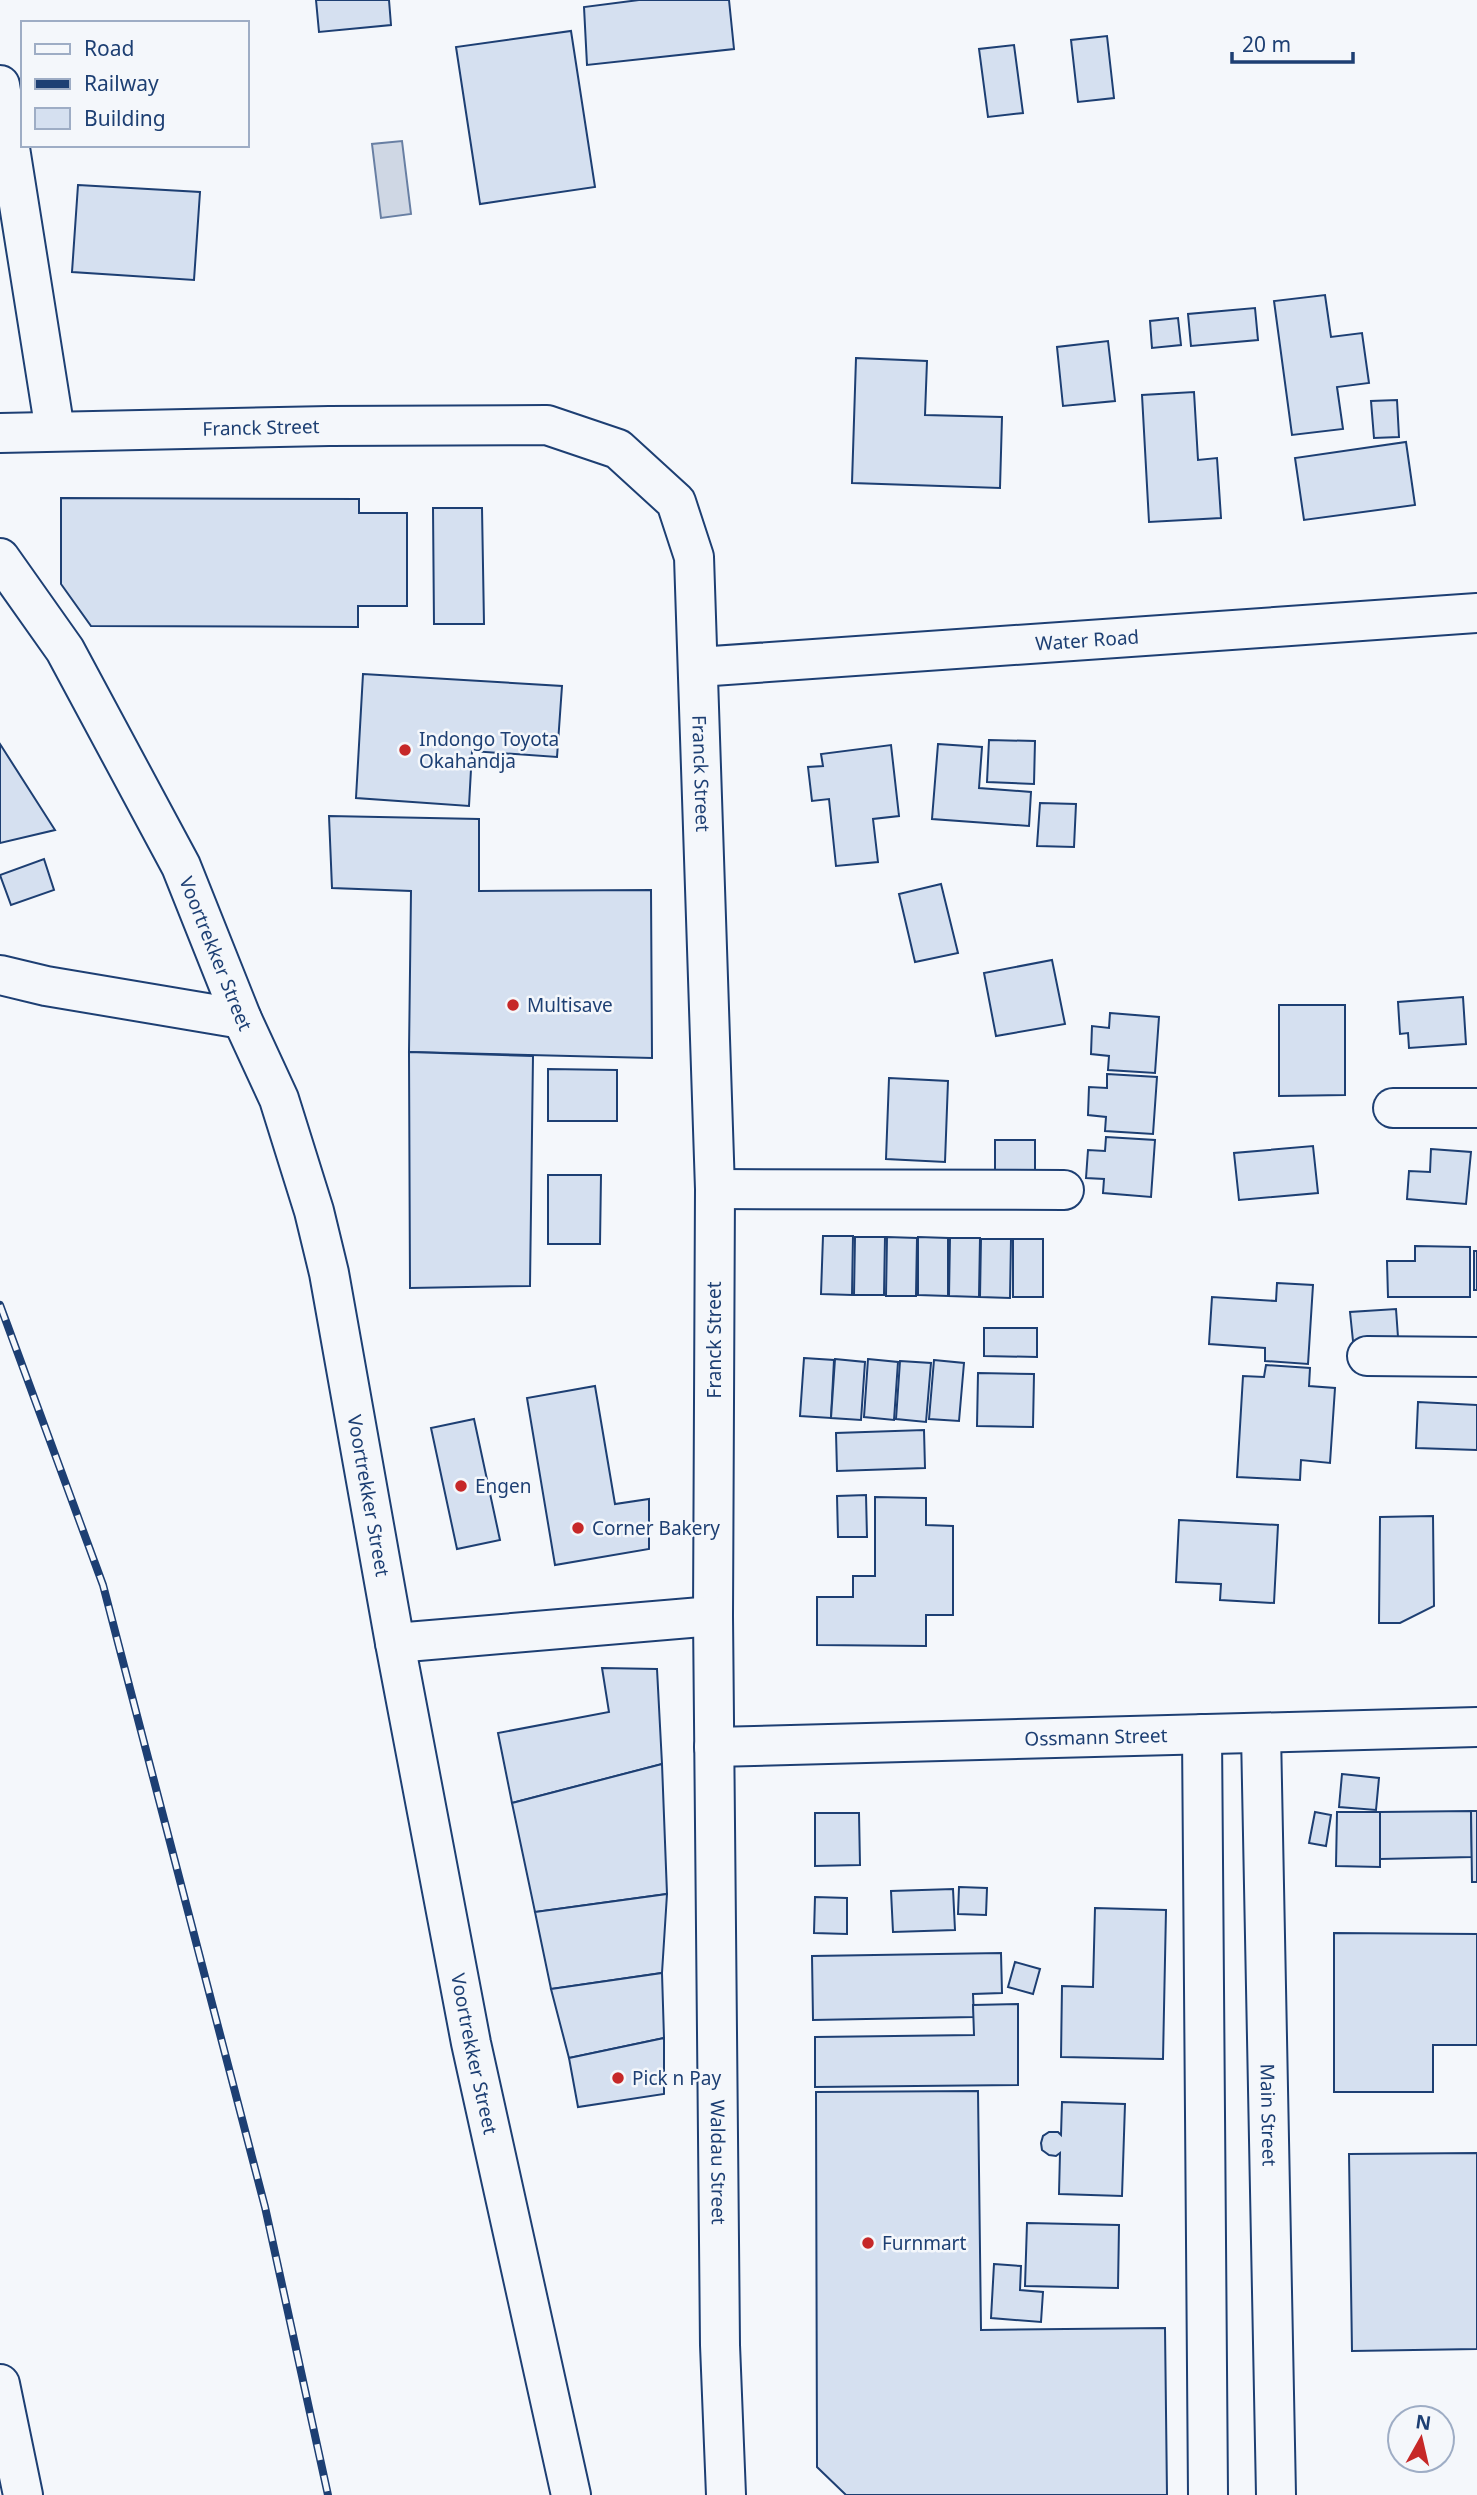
<svg xmlns="http://www.w3.org/2000/svg" width="1477" height="2495" viewBox="0 0 1477 2495" font-family="'Noto Sans',sans-serif">
<style>
.water{fill:#cfd7e4;stroke:#687fa3;stroke-width:2}
.building{fill:#d5e0f0;stroke:#1d3f73;stroke-width:2}
.lines{fill:none;stroke-linecap:round;stroke-linejoin:round}
.minor-casing{stroke:#1d3f73;stroke-width:42}
.major-casing{stroke:#1d3f73;stroke-width:42}
.minor{stroke:#f4f7fb;stroke-width:38}
.major{stroke:#f4f7fb;stroke-width:38}
.rail-casing{stroke:#1d3f73;stroke-width:8}
.rail{stroke:#f4f7fb;stroke-width:5;stroke-dasharray:16;stroke-linecap:butt}
.poi-dot{fill:#c62828;stroke:#f4f7fb;stroke-width:2.5}
.labels{text-anchor:middle;dominant-baseline:central;stroke-width:5;stroke-linejoin:round;paint-order:stroke}
.street-label{font-size:19px;fill:#1d3f73;stroke:#f4f7fb}
.poi-label{font-size:19px;fill:#1d3f73;stroke:#f4f7fb;text-anchor:start}
</style>
<rect width="100%" height="100%" fill="#f4f7fb"/>
<path class="water" d="M402 141 411 214 381 218 372 144Z"/>
<g class="building">
<path d="M316 0H389L391 25 319 32Z"/>
<path d="M639 0H729L734 49 587 65 584 7Z"/>
<path d="M571 31 595 187 480 204 456 47Z"/>
<path d="M1107 36 1114 98 1078 102 1071 40Z"/>
<path d="M1014 45 1023 113 988 117 979 49Z"/>
<path d="M78 185 200 192 194 280 72 272Z"/>
<path d="M1325 295 1331 337 1362 333 1369 383 1337 387 1343 429 1292 435 1274 301Z"/>
<path d="M1255 308 1258 340 1191 346 1188 314Z"/>
<path d="M1178 318 1181 345 1152 348 1150 321Z"/>
<path d="M1108 341 1115 401 1063 406 1057 347Z"/>
<path d="M856 358 927 361 925 415 1002 417 1000 488 852 483Z"/>
<path d="M1194 392 1198 460 1217 458 1221 518 1149 522 1142 395Z"/>
<path d="M1397 400 1399 437 1374 438 1371 401Z"/>
<path d="M1406 442 1415 505 1304 520 1295 458Z"/>
<path d="M61 498 359 499V513H407V606H358V627L91 626 61 584Z"/>
<path d="M433 508H482L484 624H434Z"/>
<path d="M363 674 562 686 557 757 472 751 469 806 356 798Z"/>
<path d="M989 740 1035 741 1034 784 987 782Z"/>
<path d="M0 744 55 830 0 843Z"/>
<path d="M938 744 982 747 979 788 1031 792 1029 826 932 819Z"/>
<path d="M891 745 899 816 873 819 878 862 836 866 829 799 812 801 808 767 823 766 821 754Z"/>
<path d="M1040 803 1076 804 1074 847 1037 846Z"/>
<path d="M329 816 479 819V891L651 890 652 1058 409 1052 411 891 332 888Z"/>
<path d="M44 859 54 890 11 905 0 875Z"/>
<path d="M941 884 958 953 915 962 899 894Z"/>
<path d="M1052 960 1065 1024 996 1036 984 973Z"/>
<path d="M1463 997 1466 1044 1409 1048 1408 1033 1400 1034 1398 1002Z"/>
<path d="M1279 1005H1345V1095L1279 1096Z"/>
<path d="M1110 1013 1159 1017 1155 1073 1108 1070 1109 1056 1091 1054 1092 1026 1109 1028Z"/>
<path d="M409 1052 533 1056 530 1286 410 1288Z"/>
<path d="M548 1069 617 1070V1121H548Z"/>
<path d="M1107 1074 1157 1077 1153 1134 1105 1131 1106 1117 1088 1115 1089 1087 1107 1088Z"/>
<path d="M889 1078 948 1081 945 1162 886 1159Z"/>
<path d="M1106 1137 1155 1140 1151 1197 1103 1193 1104 1179 1086 1178 1088 1150 1105 1151Z"/>
<path d="M995 1140H1035V1180L995 1181Z"/>
<path d="M1313 1146 1318 1193 1239 1200 1234 1153Z"/>
<path d="M1431 1149 1471 1152 1466 1204 1407 1199 1409 1171 1430 1172Z"/>
<path d="M548 1175H601L600 1244H548Z"/>
<path d="M823 1236H853L852 1295 821 1294Z"/>
<path d="M855 1237H885L884 1295H854Z"/>
<path d="M887 1237 917 1238 916 1296H886Z"/>
<path d="M918 1237 948 1238V1296L918 1295Z"/>
<path d="M950 1238H980L979 1297 949 1296Z"/>
<path d="M981 1239H1011L1010 1298 980 1297Z"/>
<rect x="1013" y="1239" width="30" height="58"/>
<path d="M1415 1246 1470 1247V1297H1388L1387 1261H1415Z"/>
<rect x="1474" y="1251" width="3" height="39"/>
<path d="M1277 1283 1313 1285 1308 1364 1265 1361V1348L1209 1344 1212 1297 1276 1301Z"/>
<path d="M1396 1309 1398 1337 1353 1341 1350 1312Z"/>
<path d="M984 1328H1037V1357L984 1356Z"/>
<path d="M804 1358 834 1360 831 1418 800 1416Z"/>
<path d="M835 1359 865 1362 861 1420 831 1418Z"/>
<path d="M868 1359 898 1362 894 1420 864 1417Z"/>
<path d="M934 1360 964 1363 959 1421 929 1419Z"/>
<path d="M900 1361 931 1363 926 1422 896 1419Z"/>
<path d="M1266 1365 1310 1368 1309 1386 1335 1388 1330 1463 1301 1460 1300 1480 1237 1477 1243 1376 1264 1377Z"/>
<path d="M978 1373 1034 1374 1033 1427 977 1426Z"/>
<path d="M595 1386 615 1504 649 1499V1549L555 1565 527 1398Z"/>
<path d="M1418 1402 1477 1405V1450L1416 1448Z"/>
<path d="M474 1419 500 1540 457 1549 431 1428Z"/>
<path d="M924 1430 925 1468 837 1471 836 1433Z"/>
<path d="M866 1495 867 1537H838L837 1496Z"/>
<path d="M875 1497 926 1498V1525L953 1526V1615H926V1646L817 1645V1597H853V1576H875Z"/>
<path d="M1433 1516 1434 1606 1400 1623H1379L1380 1517Z"/>
<path d="M1179 1520 1278 1525 1274 1603 1220 1600 1221 1584 1176 1582Z"/>
<path d="M602 1668 657 1669 662 1764 512 1803 498 1733 609 1712Z"/>
<path d="M662 1764 667 1894 535 1912 512 1803Z"/>
<path d="M1342 1774 1379 1778 1376 1810 1339 1807Z"/>
<path d="M1471 1811 1472 1857 1380 1859V1812Z"/>
<path d="M1471 1811H1477V1882H1472Z"/>
<path d="M1315 1812 1331 1815 1326 1846 1309 1843Z"/>
<path d="M1337 1812H1380V1867L1336 1866Z"/>
<path d="M815 1813H859L860 1865 815 1866Z"/>
<path d="M959 1887 987 1888 986 1915 958 1914Z"/>
<path d="M953 1889 955 1930 893 1932 891 1891Z"/>
<path d="M667 1894 662 1973 551 1989 535 1912Z"/>
<path d="M815 1897 847 1898V1934L814 1933Z"/>
<path d="M1095 1908 1166 1910 1163 2059 1061 2057 1062 1986 1093 1987Z"/>
<path d="M1334 1933 1477 1934V2045H1433V2092H1334Z"/>
<path d="M1001 1953 1002 1993 973 1994 974 2017 813 2020 812 1956Z"/>
<path d="M1015 1962 1040 1969 1033 1994 1008 1987Z"/>
<path d="M662 1973 664 2038 569 2058 551 1989Z"/>
<path d="M1018 2004V2085L815 2087V2037L974 2035 973 2005Z"/>
<path d="M664 2038V2094L578 2107 569 2058Z"/>
<path d="M978 2091 981 2330 1165 2328 1167 2495H846L817 2467 816 2092Z"/>
<path d="M1062 2102 1125 2104 1122 2196 1059 2194 1060 2153 1056 2156 1049 2155 1042 2150 1041 2143 1043 2136 1049 2132H1058L1061 2135Z"/>
<path d="M1477 2153V2349L1352 2351 1349 2154Z"/>
<path d="M1027 2223 1119 2225 1118 2288 1025 2286Z"/>
<path d="M994 2264 1021 2266 1020 2290 1043 2292 1041 2322 991 2318Z"/>
</g>
<g class="lines">
<defs>
<g id="minor">
<path d="M0 85 55 431"/>
<path id="s1" d="M0 433 329 426 547 425 618 449 676 502 694 557 715 1189 713 1616 720 2345 726 2495"/>
<path id="s2" d="M698 667 1477 613"/>
<path d="M1393 1108H1477"/>
<path d="M715 1189 1064 1190"/>
<path d="M1367 1356 1477 1357"/>
<path d="M395 1643 713 1616"/>
<path id="s3" d="M1261 1733 1276 2495"/>
<path d="M1202 1734 1208 2495"/>
<path id="s4" d="M714 1747 1477 1727"/>
<path d="M0 2384 23 2495"/>
</g>
<g id="major">
<path id="s5" d="M0 558 65 650 181 866 242 1019 279 1099 314 1211 329 1273 395 1643 471 2043 571 2495"/>
<path d="M0 975 46 986 242 1019"/>
</g>
</defs>
<use href="#minor" class="minor-casing"/>
<use href="#major" class="major-casing"/>
<use href="#minor" class="minor"/>
<use href="#major" class="major"/>
<defs>
<path id="rail" d="M0 1305 103 1585 265 2207 328 2495"/>
</defs>
<use href="#rail" class="rail-casing"/>
<use href="#rail" class="rail"/>
</g>
<g class="poi-dot">
<circle cx="405" cy="750" r="7"/>
<circle cx="513" cy="1005" r="7"/>
<circle cx="461" cy="1486" r="7"/>
<circle cx="578" cy="1528" r="7"/>
<circle cx="618" cy="2078" r="7"/>
<circle cx="868" cy="2243" r="7"/>
</g>
<g class="labels">
<g class="street-label">
<text stroke="none"><textPath href="#s1" startOffset="261">Franck Street</textPath></text>
<text stroke="none"><textPath href="#s2" startOffset="390">Water Road</textPath></text>
<text stroke="none"><textPath href="#s1" startOffset="975">Franck Street</textPath></text>
<text stroke="none"><textPath href="#s5" startOffset="452">Voortrekker Street</textPath></text>
<text transform="translate(714 1340) rotate(-90)">Franck Street</text>
<text stroke="none"><textPath href="#s5" startOffset="1018">Voortrekker Street</textPath></text>
<text stroke="none"><textPath href="#s4" startOffset="382">Ossmann Street</textPath></text>
<text stroke="none"><textPath href="#s5" startOffset="1586">Voortrekker Street</textPath></text>
<text stroke="none"><textPath href="#s3" startOffset="382">Main Street</textPath></text>
<text stroke="none"><textPath href="#s1" startOffset="2364">Waldau Street</textPath></text>
</g>
<g class="poi-label">
<text x="419" y="739">Indongo Toyota<tspan x="419" dy="22">Okahandja</tspan></text>
<text x="527" y="1005">Multisave</text>
<text x="475" y="1486">Engen</text>
<text x="592" y="1528">Corner Bakery</text>
<text x="632" y="2078">Pick n Pay</text>
<text x="882" y="2243">Furnmart</text>
</g>
</g>
<rect x="21" y="21" width="228" height="126" fill="#f4f7fb" stroke="#9eadc5" stroke-width="2"/>
<rect x="35" y="44" width="35" height="10" fill="#f4f7fb" stroke="#9eadc5" stroke-width="2"/>
<text x="84" y="56" font-size="21" fill="#1d3f73">Road</text>
<rect x="35" y="79" width="35" height="10" fill="#1d3f73" stroke="#9eadc5" stroke-width="2"/>
<text x="84" y="91" font-size="21" fill="#1d3f73">Railway</text>
<rect x="35" y="108" width="35" height="21" fill="#d5e0f0" stroke="#9eadc5" stroke-width="2"/>
<text x="84" y="126" font-size="21" fill="#1d3f73">Building</text>
<g transform="translate(1421 2439) rotate(8)"><circle r="33" fill="#f4f7fb" stroke="#9eadc5" stroke-width="2"/>
<path d="M0-5L12 26L0 18L-12 26Z" fill="#c62828"/>
<text y="-10" font-size="19" font-weight="bold" text-anchor="middle" fill="#1d3f73">N</text>
</g>
<path d="M1232 52v10h121v-10" fill="none" stroke="#1d3f73" stroke-width="3.5"/>
<text x="1242" y="52" font-size="21" fill="#1d3f73" stroke="#f4f7fb" stroke-width="5" paint-order="stroke">20 m</text>
</svg>
